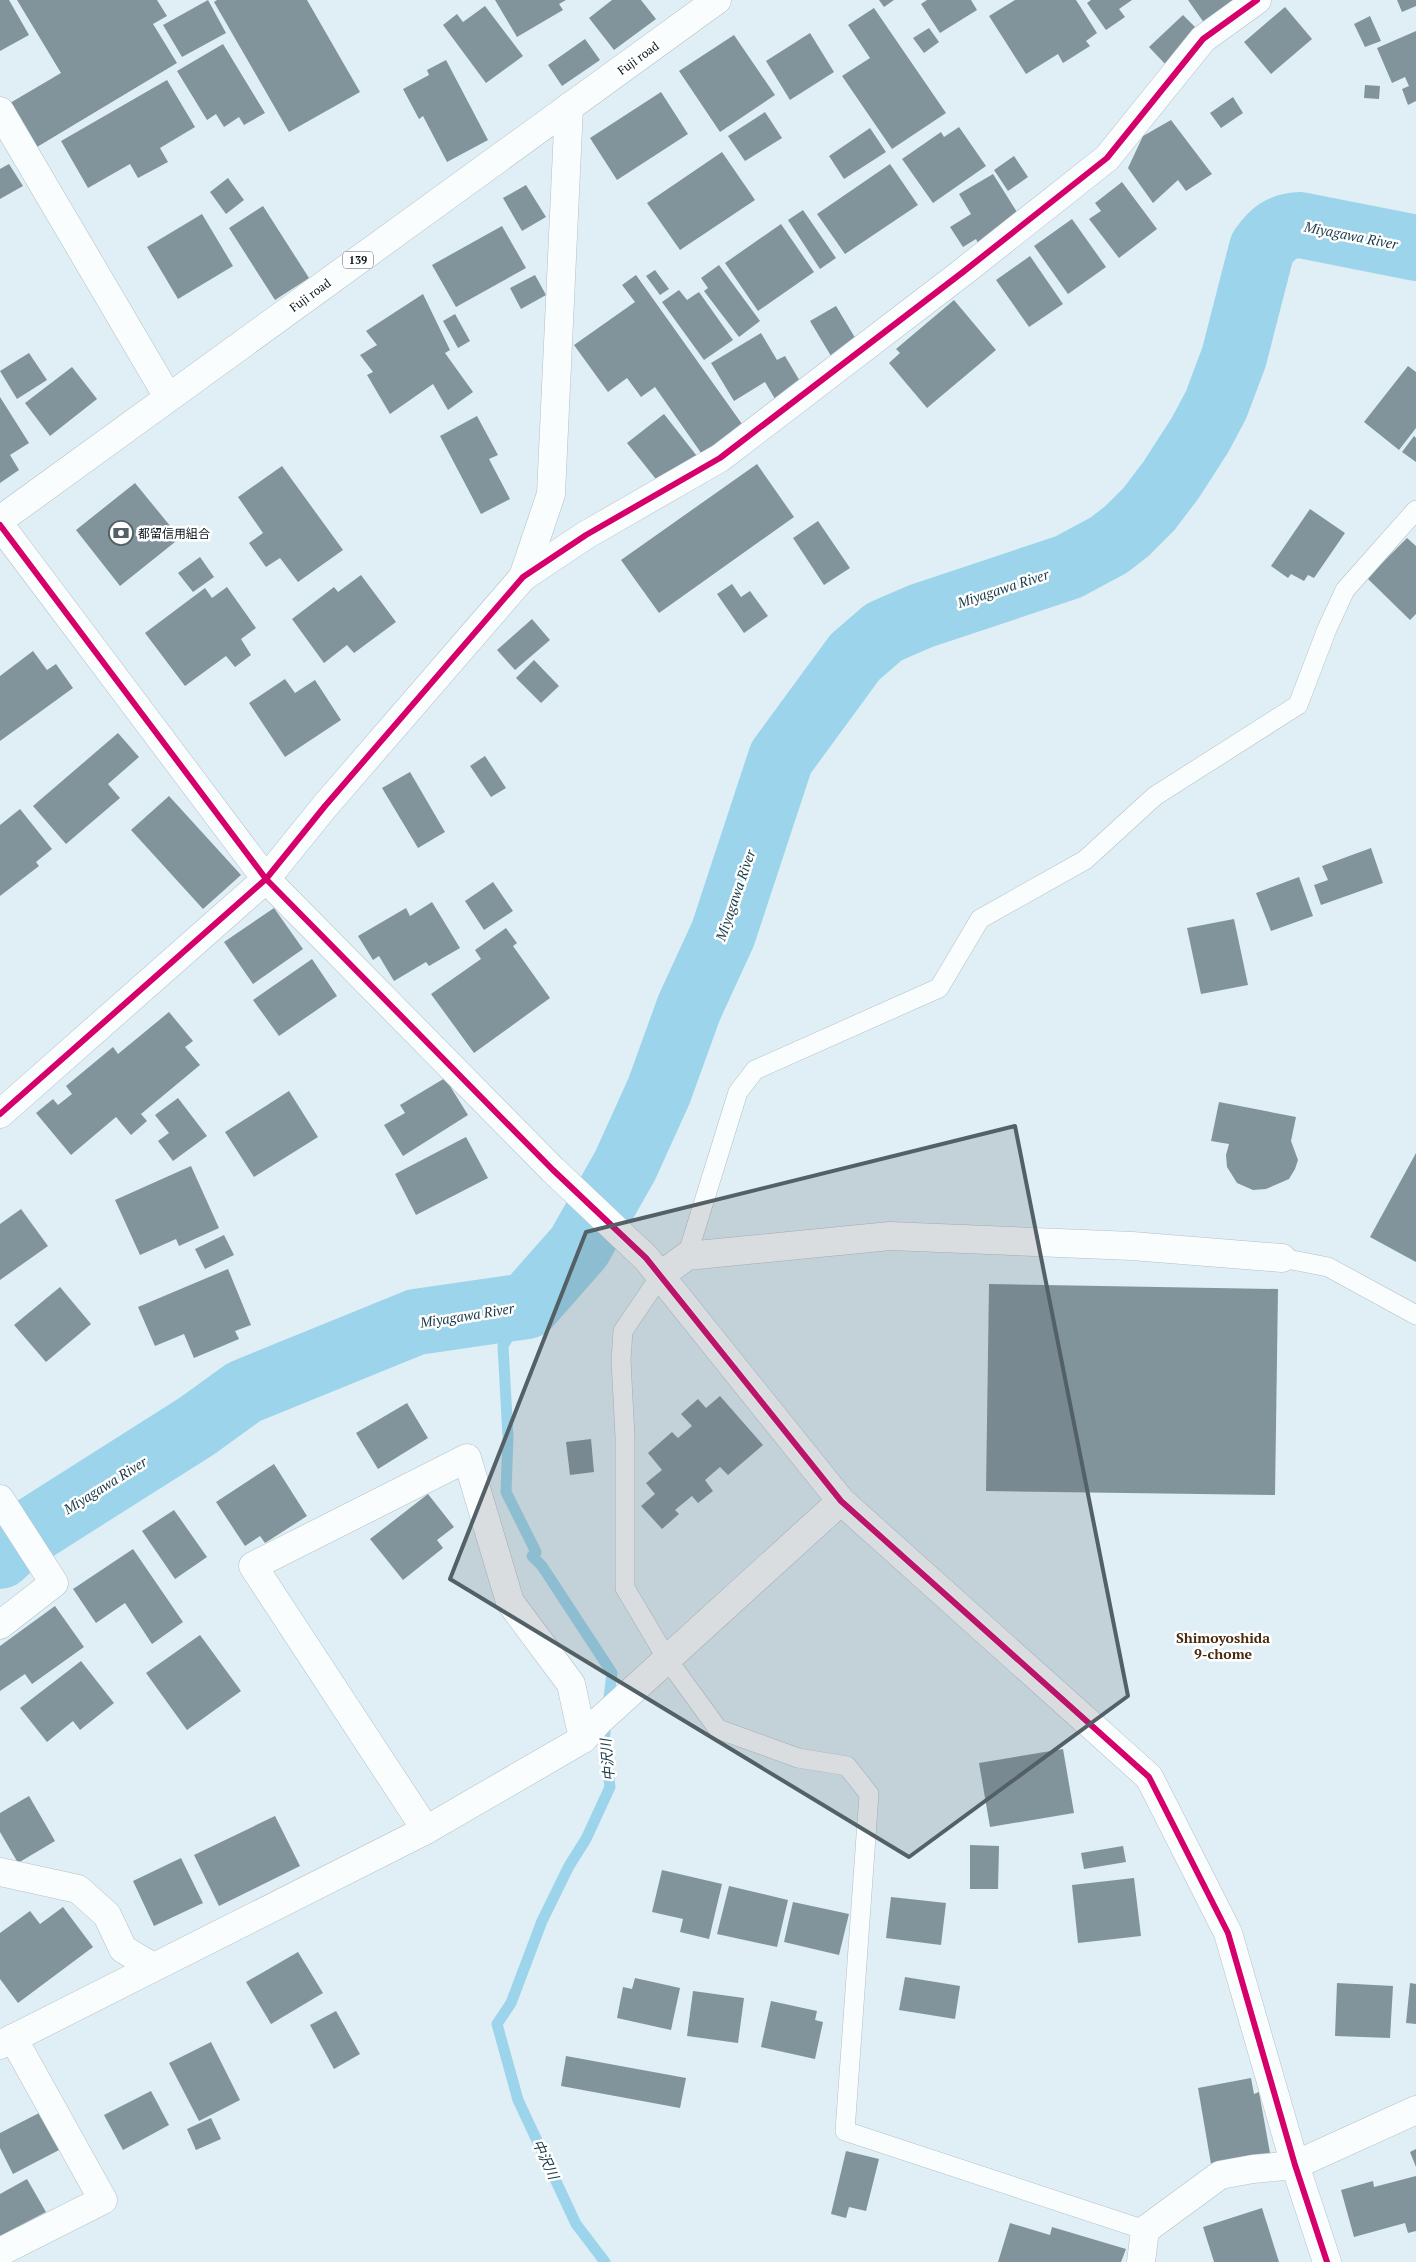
<svg xmlns="http://www.w3.org/2000/svg" width="1416" height="2262" viewBox="0 0 1416 2262" font-family="'PT Serif','Noto Sans JP',serif">
<style>
.lines{fill:none;stroke-linecap:round;stroke-linejoin:round}
.stream{stroke:#9cd5eb;stroke-width:11}
.river{stroke:#9cd5eb;stroke-width:66}
.building{fill:#82949b}
.service-casing{stroke:#b3c0c6;stroke-width:20}
.minor-casing{stroke:#b3c0c6;stroke-width:29}
.tertiary-casing{stroke:#b3c0c6;stroke-width:29}
.trunk-casing{stroke:#b3c0c6;stroke-width:29}
.service{stroke:#fafdfe;stroke-width:19}
.minor{stroke:#fafdfe;stroke-width:28}
.tertiary{stroke:#fafdfe;stroke-width:28}
.trunk{stroke:#fafdfe;stroke-width:28}
.cycleway-casing{stroke:#fff;stroke-width:9}
.cycleway{stroke:#d6006c;stroke-width:6}
.marked{fill:#536167;fill-opacity:0.2;stroke:#536167;stroke-width:4;stroke-linejoin:round}
.labels{text-anchor:middle;dominant-baseline:central;stroke-width:5;stroke-linejoin:round;paint-order:stroke}
.shield{fill:#fff;stroke:#525b5f;stroke-width:1}
.shield-label{font-size:11px;font-weight:bold;fill:#08151a}
.street-label{font-size:12px;fill:#08151a;stroke:#fff}
.poi-label{font-size:12px;fill:#08151a;stroke:#fff;text-anchor:start}
.water-label{font-size:14px;font-style:italic;fill:#183b48;stroke:#fff}
.neighbourhood-label{font-size:14px;font-weight:bold;fill:#482a0f;stroke:#fff}
</style>
<rect width="100%" height="100%" fill="#dfeff5"/>
<g class="lines">
<g class="stream">
<path d="M527 1306 503 1346 508 1437 506 1492 536 1552 532 1556 542 1566 612 1673 608 1706"/>
<path d="M605 2262 576 2224 518 2100 497 2024 511 2003 542 1921 569 1866 586 1839 610 1787 604 1742 606 1722"/>
</g>
<path class="river" d="M0 1556 17 1540 197 1426 244 1392 416 1322 527 1306 579 1247 625 1166 659 1091 689 1008 723 934 781 758 855 657 884 632 921 616 1068 567 1109 545 1127 531 1149 509 1171 480 1200 435 1216 405 1234 357 1262 248C1273 233 1281 226 1300 225L1416 248"/>
</g>
<g class="building">
<path d="M0 0H9L29 35 0 51Z"/>
<path d="M17 0H157L167 16 153 24 177 63 37 147 10 103 61 73Z"/>
<path d="M208 0 226 33 182 57 163 25Z"/>
<path d="M217 0H307L360 92 289 132 214 2Z"/>
<path d="M495 0H566L559 4 563 10 517 37Z"/>
<path d="M612 0H641L656 19 614 50 589 18Z"/>
<path d="M879 0H894L884 7Z"/>
<path d="M927 0H971L977 10 940 33 921 4Z"/>
<path d="M1015 0H1076L1097 33 1086 41 1090 46 1063 63 1058 54 1026 74 989 16Z"/>
<path d="M1091 0H1132L1119 9 1125 17 1106 30 1087 3Z"/>
<path d="M1188 0H1235L1207 27Z"/>
<path d="M1397 0H1416V6L1402 12Z"/>
<path d="M485 6 523 56 486 83 443 25 457 14 463 22Z"/>
<path d="M1285 7 1312 39 1271 74 1244 42Z"/>
<path d="M874 8 946 113 892 149 842 76 870 58 848 25Z"/>
<path d="M1183 15 1201 33 1167 66 1149 47Z"/>
<path d="M1370 16 1381 41 1365 47 1354 24Z"/>
<path d="M929 28 939 42 924 53 913 38Z"/>
<path d="M1416 31V101L1408 105 1402 89 1409 86 1405 77 1392 83 1377 48Z"/>
<path d="M810 33 834 72 790 100 766 61Z"/>
<path d="M734 35 775 95 720 132 679 71Z"/>
<path d="M585 39 600 60 562 86 548 65Z"/>
<path d="M223 44 265 113 244 125 239 117 224 127 216 114 207 120 177 71Z"/>
<path d="M446 60 488 140 447 162 423 116 419 119 403 89 429 75 427 70Z"/>
<path d="M167 80 195 127 160 148 168 162 138 178 130 164 88 188 61 141Z"/>
<path d="M1365 85 1380 86 1379 99 1364 98Z"/>
<path d="M661 92 688 134 617 180 590 138Z"/>
<path d="M1233 97 1243 113 1221 128 1210 113Z"/>
<path d="M765 112 782 138 745 161 728 136Z"/>
<path d="M1171 120 1212 174 1186 191 1178 180 1153 203 1128 168 1143 136Z"/>
<path d="M959 127 986 166 933 203 902 159 941 132 944 137Z"/>
<path d="M870 128 886 152 844 179 829 156Z"/>
<path d="M722 152 755 200 680 250 647 203Z"/>
<path d="M1014 156 1028 177 1008 191 994 170Z"/>
<path d="M9 164 23 186 0 199V169Z"/>
<path d="M890 164 918 205 845 254 817 214Z"/>
<path d="M993 174 1020 217 978 243 976 239 963 247 950 227 971 214 959 194Z"/>
<path d="M228 178 244 200 226 214 210 192Z"/>
<path d="M1122 182 1157 229 1119 258 1089 219 1101 211 1095 203Z"/>
<path d="M526 185 546 217 522 231 503 198Z"/>
<path d="M263 206 309 278 275 300 229 228Z"/>
<path d="M803 210 836 258 820 269 788 220Z"/>
<path d="M202 214 233 266 178 299 147 247Z"/>
<path d="M1072 219 1106 267 1068 294 1034 246Z"/>
<path d="M781 224 814 272 758 311 725 263Z"/>
<path d="M502 226 526 268 456 307 432 265Z"/>
<path d="M1030 256 1063 304 1029 327 996 280Z"/>
<path d="M719 265 760 321 739 337 704 291 708 288 701 278Z"/>
<path d="M655 270 669 289 660 295 646 276Z"/>
<path d="M535 275 546 295 521 309 510 288Z"/>
<path d="M636 275 747 431 706 460 655 387 641 397 627 378 608 392 574 345 635 302 622 285Z"/>
<path d="M679 290 687 300 699 292 733 340 704 360 662 302Z"/>
<path d="M423 294 450 350 445 353 473 392 448 410 433 384 390 414 367 375 373 372 360 355 377 345 366 331Z"/>
<path d="M954 300 996 350 927 408 889 363 900 353 896 349Z"/>
<path d="M836 306 857 341 831 356 810 321Z"/>
<path d="M455 314 470 341 458 348 443 321Z"/>
<path d="M761 333 777 360 785 356 801 383 775 399 765 382 734 401 711 363Z"/>
<path d="M29 353 47 380 17 399 0 371Z"/>
<path d="M1408 366 1416 372V428L1399 450 1364 422Z"/>
<path d="M72 367 97 399 50 436 25 403Z"/>
<path d="M0 397 29 443 10 455 19 470 0 483Z"/>
<path d="M664 414 700 460 663 488 627 443Z"/>
<path d="M477 416 498 455 489 459 510 499 481 514 440 436Z"/>
<path d="M1414 436 1416 438V462L1402 452Z"/>
<path d="M757 464 794 517 659 613 621 560Z"/>
<path d="M282 466 343 550 298 582 280 558 266 567 249 543 263 533 238 497Z"/>
<path d="M135 483 180 538 120 586 76 530Z"/>
<path d="M1310 509 1345 533 1314 578 1308 575 1304 581 1291 574 1288 578 1271 566Z"/>
<path d="M818 521 850 568 824 585 793 538Z"/>
<path d="M1407 538 1416 546V614L1410 620 1367 578Z"/>
<path d="M200 557 214 577 193 592 178 573Z"/>
<path d="M361 575 396 622 354 653 347 645 324 663 292 619 334 587 338 592Z"/>
<path d="M732 584 741 597 750 591 768 616 744 633 717 594Z"/>
<path d="M227 587 256 628 241 639 251 655 235 667 226 656 185 686 145 633 205 588 212 598Z"/>
<path d="M532 619 550 640 515 670 497 650Z"/>
<path d="M33 651 47 670 56 664 73 688 0 741V676Z"/>
<path d="M534 660 559 686 541 703 516 678Z"/>
<path d="M285 679 295 693 315 680 341 720 285 757 249 703Z"/>
<path d="M118 733 139 757 108 784 120 798 66 844 33 806Z"/>
<path d="M485 756 506 788 491 797 470 766Z"/>
<path d="M410 772 445 832 418 848 382 788Z"/>
<path d="M169 796 241 875 203 909 131 830Z"/>
<path d="M20 809 52 849 36 862 39 866 0 896V825Z"/>
<path d="M1371 848 1383 883 1321 905 1314 885 1328 880 1322 866Z"/>
<path d="M1299 877 1313 916 1271 931 1256 893Z"/>
<path d="M493 882 513 911 484 930 465 901Z"/>
<path d="M432 902 460 948 429 966 426 962 394 981 379 956 373 960 358 936 406 908 410 916Z"/>
<path d="M274 908 303 949 253 984 224 942Z"/>
<path d="M1234 919 1248 985 1201 994 1187 928Z"/>
<path d="M506 928 517 943 513 946 550 998 474 1053 431 994 481 959 475 950Z"/>
<path d="M312 959 337 996 279 1036 253 1000Z"/>
<path d="M169 1012 193 1041 185 1047 200 1065 141 1114 147 1121 131 1135 116 1117 71 1155 36 1113 53 1099 58 1105 72 1094 66 1086 113 1047 118 1054Z"/>
<path d="M445 1078 468 1115 403 1156 384 1125 405 1113 400 1105Z"/>
<path d="M289 1091 318 1137 254 1177 225 1132Z"/>
<path d="M178 1098 207 1136 173 1161 158 1141 169 1133 155 1115Z"/>
<path d="M1219 1102 1296 1117 1291 1141 1298 1160 1295 1169 1289 1179 1266 1189 1253 1190 1237 1183 1227 1167 1226 1155 1229 1144 1211 1141Z"/>
<path d="M466 1137 488 1178 416 1215 395 1174Z"/>
<path d="M1416 1153V1262L1370 1237Z"/>
<path d="M191 1166 219 1228 179 1246 176 1239 140 1255 115 1200Z"/>
<path d="M21 1209 48 1246 0 1280V1224Z"/>
<path d="M224 1235 234 1255 205 1269 195 1249Z"/>
<path d="M228 1269 251 1325 235 1331 239 1339 194 1358 184 1334 155 1346 138 1307Z"/>
<path d="M989 1284 1278 1289 1275 1495 986 1491Z"/>
<path d="M60 1287 91 1324 46 1362 14 1325Z"/>
<path d="M720 1396 763 1445 728 1475 720 1467 705 1480 713 1491 698 1503 692 1496 675 1510 679 1514 662 1529 641 1506 655 1494 646 1483 662 1470 648 1453 672 1432 678 1438 692 1426 681 1414 698 1399 706 1408Z"/>
<path d="M407 1403 428 1438 378 1469 356 1433Z"/>
<path d="M591 1439 594 1472 570 1475 566 1442Z"/>
<path d="M274 1464 307 1516 265 1543 260 1536 245 1546 216 1502Z"/>
<path d="M428 1494 454 1527 437 1540 443 1548 403 1580 370 1539Z"/>
<path d="M174 1510 207 1557 175 1579 142 1531Z"/>
<path d="M133 1549 183 1622 152 1644 125 1603 96 1623 73 1589Z"/>
<path d="M55 1606 84 1647 32 1684 25 1674 0 1691V1646Z"/>
<path d="M200 1635 241 1691 187 1730 146 1673Z"/>
<path d="M81 1661 114 1703 80 1730 73 1721 47 1742 20 1708Z"/>
<path d="M1063 1749 1074 1813 990 1827 979 1763Z"/>
<path d="M29 1796 55 1841 18 1863 0 1832V1813Z"/>
<path d="M275 1816 300 1866 219 1906 194 1855Z"/>
<path d="M970 1845 999 1846 998 1889H970Z"/>
<path d="M1123 1846 1126 1862 1084 1869 1081 1853Z"/>
<path d="M181 1858 203 1903 154 1926 133 1881Z"/>
<path d="M662 1870 722 1884 709 1939 680 1932 683 1919 652 1912Z"/>
<path d="M1134 1878 1141 1936 1078 1943 1072 1885Z"/>
<path d="M729 1886 788 1900 777 1947 717 1934Z"/>
<path d="M891 1897 946 1903 941 1945 886 1938Z"/>
<path d="M793 1902 849 1914 839 1955 784 1942Z"/>
<path d="M63 1907 93 1947 18 2003 0 1979V1933L30 1911 40 1924Z"/>
<path d="M298 1952 323 1993 271 2024 246 1982Z"/>
<path d="M905 1977 960 1986 955 2019 899 2010Z"/>
<path d="M635 1978 680 1988 671 2030 617 2018 623 1987 632 1989Z"/>
<path d="M1337 1983 1393 1986 1390 2038 1335 2036Z"/>
<path d="M1410 1983 1416 1984V2024L1406 2023Z"/>
<path d="M693 1991 744 1998 738 2043 687 2036Z"/>
<path d="M771 2001 817 2011 815 2020 823 2022 815 2059 761 2047Z"/>
<path d="M336 2011 360 2054 334 2069 310 2025Z"/>
<path d="M211 2042 240 2100 199 2121 169 2063Z"/>
<path d="M566 2056 686 2078 680 2108 561 2086Z"/>
<path d="M1251 2078 1254 2094 1259 2092 1270 2153 1211 2164 1198 2088Z"/>
<path d="M151 2091 169 2125 123 2150 104 2115Z"/>
<path d="M43 2111 61 2149 13 2174 0 2148V2133Z"/>
<path d="M211 2118 221 2139 196 2150 187 2129Z"/>
<path d="M1416 2149V2167L1410 2152Z"/>
<path d="M846 2151 879 2159 866 2211 849 2207 846 2218 831 2214Z"/>
<path d="M1416 2176V2231L1408 2233 1405 2223 1354 2237 1341 2190 1373 2181 1374 2187Z"/>
<path d="M27 2179 46 2212 0 2236V2194Z"/>
<path d="M1262 2208 1279 2262H1214L1203 2227Z"/>
<path d="M1010 2223 1050 2235 1052 2227 1126 2249 1121 2262H998Z"/>
</g>
<g class="lines">
<defs>
<g id="service">
<path d="M687 1256 738 1092 755 1070 939 988 980 919 1085 860 1155 796 1298 705 1327 629 1345 590 1416 510"/>
<path d="M1282 1258 1328 1267 1416 1315"/>
<path d="M661 1275 623 1331 621 1360 625 1437V1588L667 1659 718 1729 798 1758 847 1766 869 1794 845 2131 1145 2230"/>
</g>
<g id="minor">
<path d="M0 111 168 397"/>
<path d="M0 525 266 879 553 1170 646 1258 841 1501 1149 1777 1228 1933 1295 2165 1327 2262"/>
<path d="M523 577 551 494 569 107"/>
<path d="M0 1114 266 879 325 806 523 577 586 535 720 458 963 272 1107 158 1203 39 1257 0"/>
<path d="M661 1275 687 1256 890 1236 1132 1246 1282 1258"/>
<path d="M0 1499 54 1583 0 1625"/>
<path d="M426 1830 253 1566 467 1458 510 1602 571 1684 583 1739"/>
<path d="M0 1872 78 1889 107 1915 123 1949 153 1967"/>
<path d="M0 2252 103 2200 13 2038"/>
<path d="M1141 2262 1145 2230 1220 2175 1253 2169 1295 2165 1416 2110"/>
</g>
<path id="tertiary" d="M0 2045 426 1830 583 1739 598 1722 841 1501"/>
<path id="trunk" d="M0 520 717 0"/>
</defs>
<use href="#service" class="service-casing"/>
<use href="#minor" class="minor-casing"/>
<use href="#tertiary" class="tertiary-casing"/>
<use href="#trunk" class="trunk-casing"/>
<use href="#service" class="service"/>
<use href="#minor" class="minor"/>
<use href="#tertiary" class="tertiary"/>
<use href="#trunk" class="trunk"/>
<defs>
<g id="cycleway">
<path d="M0 525 266 879 553 1170 646 1258 841 1501 1149 1777 1228 1933 1295 2165 1327 2262"/>
<path d="M0 1114 266 879 325 806 523 577 586 535 720 458 963 272 1107 158 1203 39 1257 0"/>
</g>
</defs>
<use href="#cycleway" class="cycleway-casing"/>
<use href="#cycleway" class="cycleway"/>
</g>
<path class="marked" d="M1015 1126 1128 1696 909 1857 450 1579 586 1232Z"/>
<defs>
<symbol id="bank-ring" viewBox="-11 -11 22 22"><circle r="9.5" fill="#fff" stroke="#536167" stroke-width="1.5"/><path d="M-6-4H6V4H-6ZM0-2.3a2.3 2.3 0 1 0 0 4.6a2.3 2.3 0 1 0 0-4.6Z" fill="#536167"/></symbol>
</defs>
<g fill-rule="evenodd">
<use href="#bank-ring" x="107" y="519" width="28" height="28"/>
</g>
<g class="labels">
<rect class="shield" x="343" y="251.5" width="30" height="17" rx="4"/>
<g class="shield-label">
<text x="358" y="260">139</text>
</g>
<g class="street-label">
<text transform="translate(638 58) rotate(-36)">Fuji road</text>
<text transform="translate(310 295) rotate(-36)">Fuji road</text>
</g>
<g class="poi-label">
<text x="138" y="533">都留信用組合</text>
</g>
<g class="water-label">
<text transform="translate(1351 235) rotate(11)">Miyagawa River</text>
<text transform="translate(1003 588) rotate(-18)">Miyagawa River</text>
<text transform="translate(735 895) rotate(-71)">Miyagawa River</text>
<text transform="translate(467 1315) rotate(-9)">Miyagawa River</text>
<text transform="translate(105 1485) rotate(-32)">Miyagawa River</text>
<text transform="translate(607 1760) rotate(-95)">中沢川</text>
<text transform="translate(546 2159) rotate(65)">中沢川</text>
</g>
<g class="neighbourhood-label">
<text x="1223" y="1637">Shimoyoshida<tspan x="1223" dy="16">9-chome</tspan></text>
</g>
</g>
</svg>
